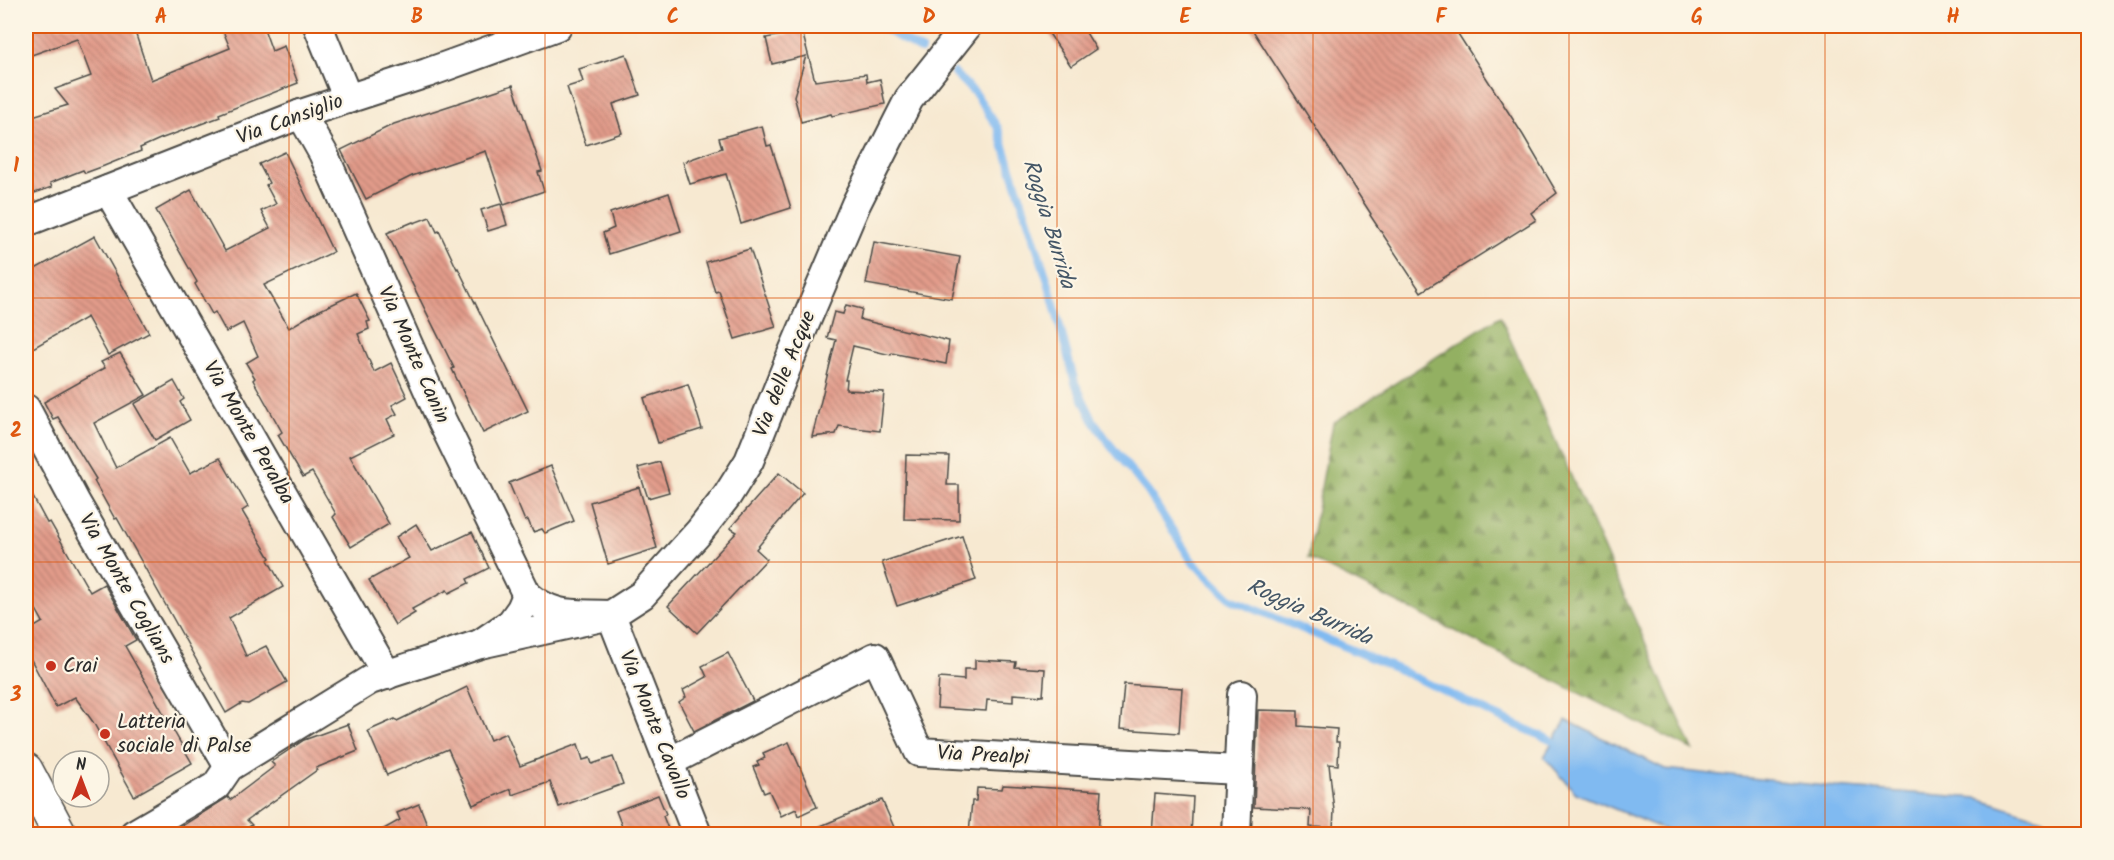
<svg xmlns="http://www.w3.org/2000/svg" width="2114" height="860" viewBox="0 0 2114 860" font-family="Kalam,sans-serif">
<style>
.forest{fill:url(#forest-firs);stroke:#5f6e46;stroke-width:1.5}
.water{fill:#80baf1;stroke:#56728e;stroke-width:1.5}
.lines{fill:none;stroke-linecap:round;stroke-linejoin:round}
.stream{stroke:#80baf1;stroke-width:8}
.building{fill:url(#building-back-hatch)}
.minor-casing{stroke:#4a4844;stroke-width:32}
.secondary-casing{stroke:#4a4844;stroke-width:36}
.minor{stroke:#fff;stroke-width:28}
.secondary{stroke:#fff;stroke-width:33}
.grid{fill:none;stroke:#df570e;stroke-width:1.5;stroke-opacity:0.55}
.poi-dot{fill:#c8321e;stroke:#fcf5e5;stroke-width:2}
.labels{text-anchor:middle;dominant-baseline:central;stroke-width:4.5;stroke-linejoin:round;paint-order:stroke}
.street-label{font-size:21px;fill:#2b2b2b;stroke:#fcf5e5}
.poi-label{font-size:21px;fill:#2b2b2b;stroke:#fcf5e5;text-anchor:start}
.water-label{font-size:22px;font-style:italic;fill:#445666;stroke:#fcf5e5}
.neatline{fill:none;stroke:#df570e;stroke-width:2}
.grid-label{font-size:20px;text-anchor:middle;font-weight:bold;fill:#df570e}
</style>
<defs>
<pattern id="forest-firs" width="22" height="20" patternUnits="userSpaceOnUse" patternTransform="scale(1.5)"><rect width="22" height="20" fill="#93b062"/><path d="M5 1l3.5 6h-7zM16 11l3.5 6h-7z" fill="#788f51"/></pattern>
<pattern id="building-back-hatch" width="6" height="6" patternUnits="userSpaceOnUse" patternTransform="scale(1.5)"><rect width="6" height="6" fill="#e29b8a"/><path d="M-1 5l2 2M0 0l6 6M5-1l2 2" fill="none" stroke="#b77f71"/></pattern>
</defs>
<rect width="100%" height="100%" fill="#fcf5e5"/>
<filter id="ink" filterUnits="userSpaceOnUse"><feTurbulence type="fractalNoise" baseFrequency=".0167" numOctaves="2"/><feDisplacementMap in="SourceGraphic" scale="12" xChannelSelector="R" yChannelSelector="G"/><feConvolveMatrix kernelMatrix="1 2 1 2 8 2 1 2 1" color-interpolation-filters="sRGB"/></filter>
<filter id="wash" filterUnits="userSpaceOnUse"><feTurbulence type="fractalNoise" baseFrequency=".008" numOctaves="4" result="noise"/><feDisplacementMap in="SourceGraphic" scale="24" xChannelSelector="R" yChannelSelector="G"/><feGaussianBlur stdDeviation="1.35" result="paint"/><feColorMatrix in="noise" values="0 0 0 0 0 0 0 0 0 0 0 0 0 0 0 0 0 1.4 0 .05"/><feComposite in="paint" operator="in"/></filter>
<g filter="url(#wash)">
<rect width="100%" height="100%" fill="#f7e9d1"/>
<path class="forest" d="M1500 316 1693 750 1308 558 1333 423Z"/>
<path class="water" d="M1566 720 1665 769 1835 787 1978 798 2088 834H1675L1576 793 1544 757Z"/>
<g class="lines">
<g class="stream">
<path d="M879 26 921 50"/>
<path d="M954 73 975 93 998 128 1049 285 1075 383 1093 420 1109 443 1148 492 1192 561 1231 599 1402 671 1494 715 1562 745"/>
</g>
</g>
<g id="blocks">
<g class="building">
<path d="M26 26H133L151 80 230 48 221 26H263L272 51 284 46 298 83 219 114 220 117 160 139 140 148 141 151 104 166 85 173 83 170 50 183 52 187 26 196V118L68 105 55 89 91 76 77 39 26 57Z"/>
<path d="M1044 26H1082L1096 49 1071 66Z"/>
<path d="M1250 26H1453L1523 135 1557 193 1531 213 1536 220 1421 292 1370 215 1371 214Z"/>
<path d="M802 31 815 81 866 74 867 82 880 79 885 104 832 116 831 114 801 122 794 96 806 56 772 64 766 38Z"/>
<path d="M626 54 640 95 613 104 622 133 586 145 567 87 583 82 579 69Z"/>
<path d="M513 85 542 171 538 172 544 191 504 205 486 151 412 176 366 199 341 150 394 124Z"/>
<path d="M762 126 767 146 771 145 791 208 741 224 726 174 690 184 683 162 722 148 719 138Z"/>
<path d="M285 152 333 252 264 285 289 328 314 313 356 293 370 321 367 322 369 329 358 334 374 372 391 363 407 397 392 405 397 414 387 419 394 434 350 456 389 524 351 547 333 517 336 514 312 472 303 477 278 435 282 432 253 380 255 378 246 363 258 356 243 323 226 332 215 312 212 314 195 284 197 282 156 210 191 190 225 251 270 228 261 211 276 204 266 185 269 183 259 164Z"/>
<path d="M669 193 681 231 609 254 603 233 614 228 610 213Z"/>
<path d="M501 204 507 225 488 231 481 210Z"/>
<path d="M430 217 437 232 439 231 457 269 458 268 528 411 483 433 452 369 454 368 387 233 413 222 414 223Z"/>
<path d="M95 236 149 333 108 355 87 317 26 352V274Z"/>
<path d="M874 242 960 257 952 299 866 284Z"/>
<path d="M750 249 776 327 735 339 719 291 715 292 706 262Z"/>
<path d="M846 305 862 309 860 319 862 320 949 341 946 364 892 353 891 355 853 346 845 380H847L846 390 884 392 880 431 839 426 836 434 812 437 836 340 827 338 834 312 843 314Z"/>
<path d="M120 353 146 395 94 423 116 468 170 438 190 473 220 458 248 507 242 511 270 558 268 560 283 587 229 618 246 656 266 646 287 682 248 704 242 703 226 713 117 518 115 519 94 481 96 479 58 417 53 419 44 402 105 368 101 362Z"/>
<path d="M174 381 184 399 180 402 190 420 155 440 134 404Z"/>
<path d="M688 384 702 429 658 443 644 398Z"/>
<path d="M906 455 949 456 947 485H959V520L904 519Z"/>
<path d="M660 462 669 492 648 498 638 468Z"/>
<path d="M551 466 574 521 545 533 542 529 533 532 528 520 525 521 509 483Z"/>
<path d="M779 473 803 493 756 549 767 559 697 633 668 606 737 532 730 528Z"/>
<path d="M26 484 47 523 50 522 90 592 104 584 136 640 125 646 192 763 134 796 93 722 75 697 56 707 26 650V632L43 622 26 591Z"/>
<path d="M639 487 657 548 608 564 590 502Z"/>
<path d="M416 524 432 551 472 532 489 568 467 579 469 583 449 593 447 590 412 609 415 613 395 625 369 580 409 558 396 537Z"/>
<path d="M962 536 976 580 897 606 882 562Z"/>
<path d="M728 653 753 701 694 731 679 702 686 697 683 690 707 677 702 666Z"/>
<path d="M975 660 1016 662 1015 667 1045 669 1043 696 1013 694V702L987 700 986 711 937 708 939 678 964 680V669H975Z"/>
<path d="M1124 684 1182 688 1179 733 1120 729Z"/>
<path d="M467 687 490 740 506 733 520 766 578 744 583 760 590 758 592 764 613 757 623 784 559 807 550 782 512 795 511 789 473 805 448 749 387 775 368 731 395 719 397 721Z"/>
<path d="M1258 710 1298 711V726L1337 729 1336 742H1339L1338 765 1329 764 1334 811 1333 828 1310 827 1311 810 1254 807Z"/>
<path d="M348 724 358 751 316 768 317 770 247 820 252 825 238 834H169L228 797 230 800 275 766 271 762 304 740Z"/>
<path d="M789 742 817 807 798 816 796 809 781 816 769 791 764 793 753 767 759 765 757 762 765 758 763 753Z"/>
<path d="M1003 785 1101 791 1098 834 1021 830V834H969L972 801H976L977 788 1002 789Z"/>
<path d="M1155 794 1193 797 1191 834H1152Z"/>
<path d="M658 795 666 814 663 816 670 834H625L616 811Z"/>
<path d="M882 800 897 834H802Z"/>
<path d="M419 804 431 834H375L400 820 397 813Z"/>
</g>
</g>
</g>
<g filter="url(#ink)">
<use href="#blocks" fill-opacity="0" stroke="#4a4844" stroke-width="1.5"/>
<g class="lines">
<defs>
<g id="minor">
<path d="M318 26 348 99"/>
<path d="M301 114 323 153 442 421 527 595C556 619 574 613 611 615L480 644"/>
<path d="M108 190 387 675"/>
<path d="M26 222 301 114 427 73 557 26"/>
<path d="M26 409 76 503 229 767"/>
<path d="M669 762 875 657 919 752 1237 770"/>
<path d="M134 834 216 786 229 767 370 680 480 644 511 623 521 609 527 595"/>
<path d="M697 834 611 615 642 595 699 532 727 496 749 461 789 361 856 204 909 99 967 26"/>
<path d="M1236 834 1242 695"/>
</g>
<path id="secondary" d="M26 770 60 834"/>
</defs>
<use href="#minor" class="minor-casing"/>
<use href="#secondary" class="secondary-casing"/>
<use href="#minor" class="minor"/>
<use href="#secondary" class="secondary"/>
</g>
</g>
<path class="grid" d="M289 26V834M545 26V834M801 26V834M1057 26V834M1313 26V834M1569 26V834M1825 26V834M26 298H2088M26 562H2088"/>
<g class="poi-dot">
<circle cx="51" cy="666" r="6"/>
<circle cx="105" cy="734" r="6"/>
</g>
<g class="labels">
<g class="street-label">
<text transform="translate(290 120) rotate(-20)">Via Cansiglio</text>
<text transform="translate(413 355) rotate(66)">Via Monte Canin</text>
<text transform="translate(785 374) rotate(-68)">Via delle Acque</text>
<text transform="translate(248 433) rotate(60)">Via Monte Peralba</text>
<text transform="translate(126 589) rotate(60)">Via Monte Coglians</text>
<text transform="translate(654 725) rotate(68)">Via Monte Cavallo</text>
<text transform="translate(983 756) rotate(3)">Via Prealpi</text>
</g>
<g class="poi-label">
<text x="63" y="666">Crai</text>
<text x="117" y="722">Latteria<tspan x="117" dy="24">sociale di Palse</tspan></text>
</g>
<g class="water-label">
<text transform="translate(1048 224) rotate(73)">Roggia Burrida</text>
<text transform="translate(1309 613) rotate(24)">Roggia Burrida</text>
</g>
</g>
<rect width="2114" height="860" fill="none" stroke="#fcf5e5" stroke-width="66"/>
<g transform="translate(81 779)"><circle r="28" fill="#fcf5e5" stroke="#a8a49b" stroke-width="1.5"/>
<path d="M0-4.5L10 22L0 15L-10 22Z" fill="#c8321e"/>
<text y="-9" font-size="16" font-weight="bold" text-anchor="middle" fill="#2b2b2b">N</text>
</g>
<rect x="33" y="33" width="2048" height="794" class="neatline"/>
<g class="grid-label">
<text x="161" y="23">A</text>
<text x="417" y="23">B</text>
<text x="673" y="23">C</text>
<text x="929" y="23">D</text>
<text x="1185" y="23">E</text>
<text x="1441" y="23">F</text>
<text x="1697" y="23">G</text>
<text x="1953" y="23">H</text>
<text x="16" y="172">1</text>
<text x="16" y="437">2</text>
<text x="16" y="701">3</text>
</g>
</svg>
